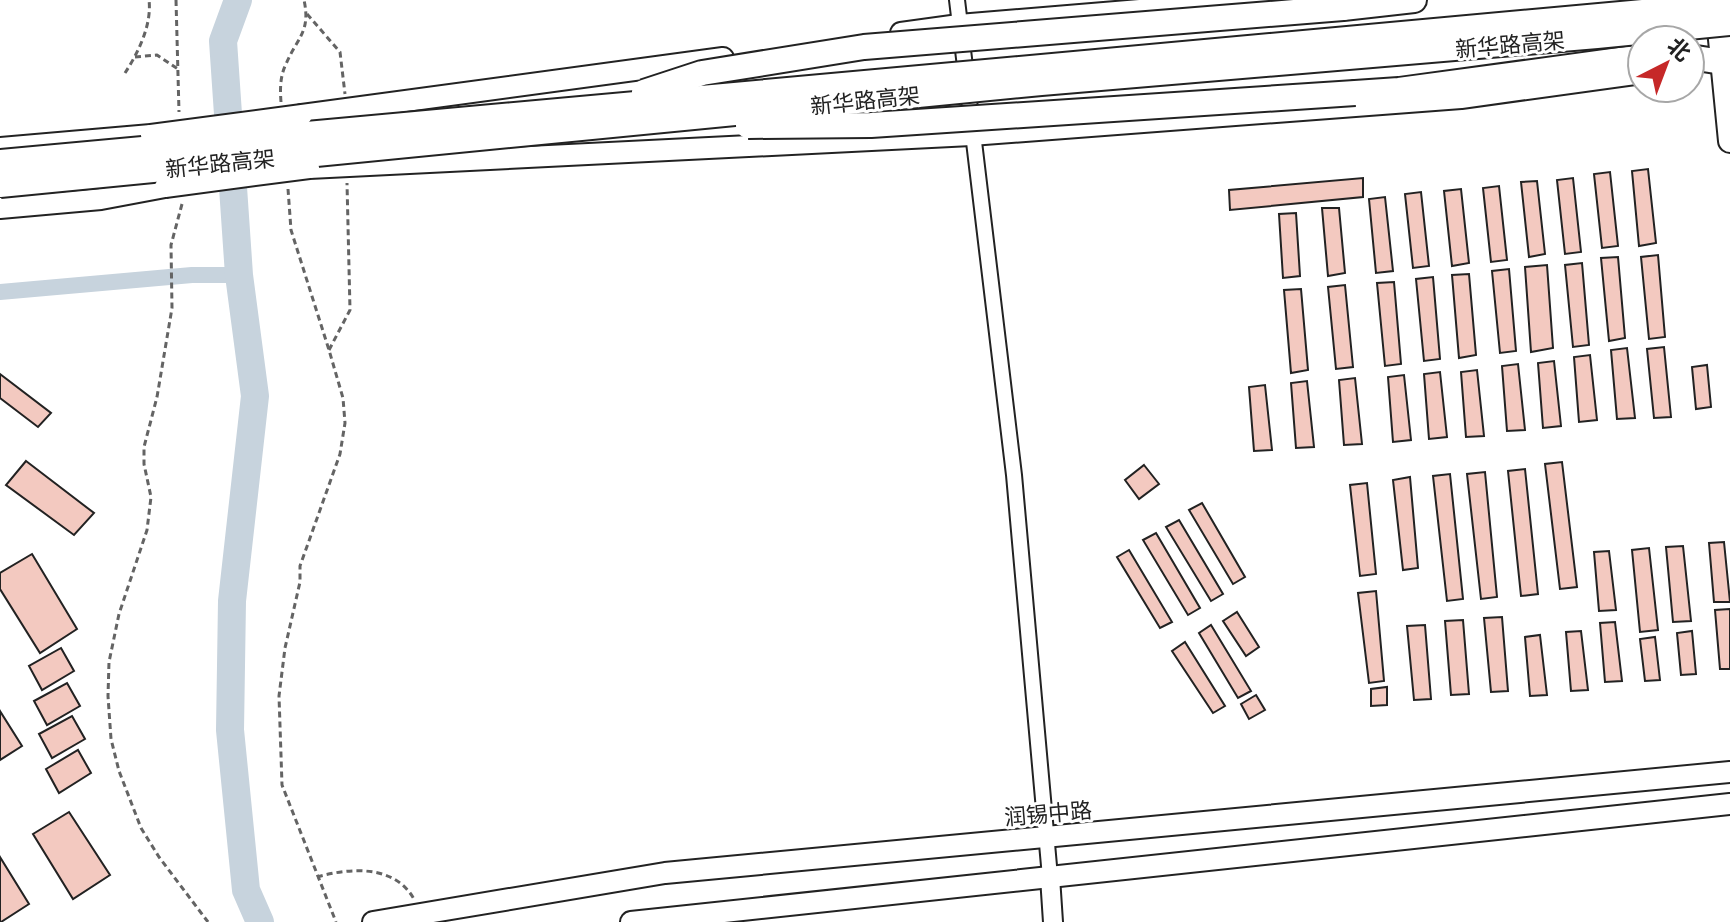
<svg xmlns="http://www.w3.org/2000/svg" width="1730" height="922" viewBox="0 0 1730 922" font-family="Commissioner,'Noto Sans SC',sans-serif">
<style>
.lines{fill:none;stroke-linecap:round;stroke-linejoin:round}
.canal{stroke:#c7d3dd;stroke-width:16}
.river{stroke:#c7d3dd;stroke-width:28}
.building{fill:#f3c9c0;stroke:#222;stroke-width:2}
.minor-casing{stroke:#222;stroke-width:18}
.tertiary-casing{stroke:#222;stroke-width:22}
.secondary-casing{stroke:#222;stroke-width:24}
.primary-casing{stroke:#222;stroke-width:26}
.trunk-casing{stroke:#222;stroke-width:28}
.path{stroke:#646464;stroke-width:3;stroke-dasharray:6 4;stroke-linecap:butt}
.minor{stroke:#fff;stroke-width:14}
.tertiary{stroke:#fff;stroke-width:18}
.secondary{stroke:#fff;stroke-width:20}
.primary{stroke:#fff;stroke-width:22}
.trunk{stroke:#fff;stroke-width:24}
.secondary-bridge-casing{stroke:#222;stroke-width:24;stroke-linecap:butt}
.trunk-bridge-casing{stroke:#222;stroke-width:28;stroke-linecap:butt}
.secondary-bridge{stroke:#fff;stroke-width:20}
.trunk-bridge{stroke:#fff;stroke-width:24}
.labels{text-anchor:middle;dominant-baseline:central;stroke-width:6;stroke-linejoin:round;paint-order:stroke}
.street-label{font-size:22px;fill:#222;stroke:#fff}
</style>
<rect width="100%" height="100%" fill="#fff"/>
<g class="lines">
<path class="canal" d="M0 292 192 275H239"/>
<path class="river" d="M238 0 223 41 239 275 255 396 232 601 230 730 246 890 260 922"/>
</g>
<g class="building">
<path d="M1648 169 1656 243 1639 246 1632 171Z"/>
<path d="M1610 172 1618 246 1602 248 1594 174Z"/>
<path d="M1363 178V197L1230 210 1229 190Z"/>
<path d="M1573 178 1581 252 1565 254 1557 180Z"/>
<path d="M1537 181 1545 254 1529 257 1521 182Z"/>
<path d="M1499 186 1507 260 1491 262 1483 188Z"/>
<path d="M1461 189 1469 263 1452 266 1444 191Z"/>
<path d="M1421 192 1429 266 1413 268 1405 194Z"/>
<path d="M1385 197 1393 271 1376 273 1369 199Z"/>
<path d="M1322 208H1339L1345 273 1328 276Z"/>
<path d="M1296 213 1300 276 1283 278 1279 214Z"/>
<path d="M1658 255 1665 337 1649 339 1641 257Z"/>
<path d="M1618 257 1625 338 1609 341 1601 258Z"/>
<path d="M1582 263 1589 345 1573 347 1565 265Z"/>
<path d="M1547 265 1553 348 1531 352 1525 267Z"/>
<path d="M1509 269 1516 351 1500 353 1492 271Z"/>
<path d="M1469 274 1476 355 1459 358 1452 275Z"/>
<path d="M1433 277 1440 359 1424 361 1416 279Z"/>
<path d="M1394 282 1401 364 1385 366 1377 283Z"/>
<path d="M1345 285 1353 367 1336 369 1328 287Z"/>
<path d="M1301 289 1308 370 1291 373 1284 290Z"/>
<path d="M1664 347 1671 417 1654 418 1647 349Z"/>
<path d="M1627 348 1635 418 1617 419 1611 350Z"/>
<path d="M1590 355 1597 420 1579 422 1574 357Z"/>
<path d="M1554 361 1561 426 1543 428 1538 363Z"/>
<path d="M1518 364 1525 430 1507 431 1502 366Z"/>
<path d="M1707 365 1711 407 1696 409 1692 367Z"/>
<path d="M1477 370 1484 436 1466 437 1461 372Z"/>
<path d="M1440 372 1447 437 1429 439 1424 374Z"/>
<path d="M0 374 51 413 38 427 0 398Z"/>
<path d="M1404 375 1411 440 1393 442 1388 377Z"/>
<path d="M1355 378 1362 444 1344 445 1339 380Z"/>
<path d="M1307 381 1314 447 1296 448 1291 383Z"/>
<path d="M1265 385 1272 450 1254 451 1249 387Z"/>
<path d="M26 461 94 513 74 535 6 485Z"/>
<path d="M1562 462 1577 587 1560 589 1545 464Z"/>
<path d="M1144 465 1159 484 1139 499 1125 480Z"/>
<path d="M1525 469 1538 594 1521 596 1508 471Z"/>
<path d="M1485 472 1497 597 1481 599 1467 474Z"/>
<path d="M1450 474 1463 599 1447 601 1433 476Z"/>
<path d="M1410 477 1418 568 1403 570 1393 480Z"/>
<path d="M1367 483 1376 574 1360 576 1350 485Z"/>
<path d="M1202 503 1245 577 1233 584 1189 510Z"/>
<path d="M1179 520 1223 594 1211 601 1166 527Z"/>
<path d="M1156 533 1200 608 1188 615 1143 540Z"/>
<path d="M1724 542 1730 602H1714L1709 543Z"/>
<path d="M1683 546 1691 621 1673 622 1666 547Z"/>
<path d="M1649 548 1658 630 1640 632 1632 550Z"/>
<path d="M1129 550 1172 622 1160 628 1117 557Z"/>
<path d="M1609 551 1616 610 1599 611 1594 552Z"/>
<path d="M32 554 77 629 40 653 0 589V573Z"/>
<path d="M1376 591 1384 681 1369 683 1358 593Z"/>
<path d="M1730 609V669H1720L1715 610Z"/>
<path d="M1237 612 1259 647 1246 656 1223 621Z"/>
<path d="M1502 617 1508 691 1491 692 1484 618Z"/>
<path d="M1463 620 1469 694 1451 695 1445 621Z"/>
<path d="M1615 622 1622 681 1605 682 1600 623Z"/>
<path d="M1211 625 1251 691 1238 698 1199 633Z"/>
<path d="M1425 625 1431 699 1414 700 1407 626Z"/>
<path d="M1581 631 1588 690 1571 691 1566 632Z"/>
<path d="M1692 631 1696 674 1681 675 1677 633Z"/>
<path d="M1540 635 1547 695 1530 696 1525 637Z"/>
<path d="M1655 637 1660 680 1645 681 1640 639Z"/>
<path d="M1185 642 1225 706 1213 713 1172 651Z"/>
<path d="M61 648 74 671 42 690 29 666Z"/>
<path d="M67 683 80 706 47 725 34 701Z"/>
<path d="M1387 687V705L1371 706V689Z"/>
<path d="M1256 695 1265 710 1249 719 1241 704Z"/>
<path d="M0 711 22 746 0 760Z"/>
<path d="M72 716 85 739 52 758 39 734Z"/>
<path d="M78 750 91 773 59 793 46 769Z"/>
<path d="M69 812 110 875 73 899 33 834Z"/>
<path d="M0 857 29 904 1 922H0Z"/>
</g>
<g class="lines">
<defs>
<path id="minor" d="M957 0 1014 475 1050 877"/>
<path id="tertiary" d="M1050 877 1053 922"/>
<g id="secondary">
<path d="M901 33 959 25 1260 0"/>
<path d="M302 115 723 58"/>
<path d="M0 148 151 135"/>
<path d="M309 168 971 135 1461 98 1642 73"/>
<path d="M0 208 101 199 165 187"/>
<path d="M373 922 665 873 1730 772"/>
<path d="M631 922 1730 804"/>
</g>
<path id="primary" d="M1717 9 1730 141"/>
<g id="trunk">
<path d="M1343 8 1414 0"/>
<path d="M1690 57 1722 62"/>
<path d="M1355 93 1399 90 1642 57"/>
</g>
</defs>
<use href="#minor" class="minor-casing"/>
<use href="#tertiary" class="tertiary-casing"/>
<use href="#secondary" class="secondary-casing"/>
<use href="#primary" class="primary-casing"/>
<use href="#trunk" class="trunk-casing"/>
<g class="path">
<path d="M176 0 179 112"/>
<path d="M307 14 340 52 345 94"/>
<path d="M135 57 157 55 178 69"/>
<path d="M125 73C138 53 152 25 149 0"/>
<path d="M281 102C280 89 280 76 286 64 297 38 311 32 304 0"/>
<path d="M288 189 291 230 329 350 343 398 345 423 340 454 300 566V582L285 648 279 696 282 785 336 922"/>
<path d="M182 204 171 245 172 308 157 397 144 447V464L151 497 147 530 119 614 109 662 108 696 111 739 119 771 141 828 159 857 208 922"/>
<path d="M329 350 350 310 347 183"/>
<path d="M317 877C349 868 394 864 414 899"/>
</g>
<use href="#minor" class="minor"/>
<use href="#tertiary" class="tertiary"/>
<use href="#secondary" class="secondary"/>
<use href="#primary" class="primary"/>
<use href="#trunk" class="trunk"/>
<defs>
<g id="secondary-bridge">
<path d="M151 135 302 115"/>
<path d="M165 187 309 168"/>
</g>
<g id="trunk-bridge">
<path d="M644 92 702 73 864 47 1343 8"/>
<path d="M748 126 871 125 1355 93"/>
<path d="M0 162 1730 4"/>
<path d="M0 185 1041 83 1597 36 1730 23"/>
</g>
</defs>
<use href="#secondary-bridge" class="secondary-bridge-casing"/>
<use href="#trunk-bridge" class="trunk-bridge-casing"/>
<use href="#secondary-bridge" class="secondary-bridge"/>
<use href="#trunk-bridge" class="trunk-bridge"/>
</g>
<g class="labels">
<g class="street-label">
<text transform="translate(1510 44) rotate(-5)">新华路高架</text>
<text transform="translate(865 100) rotate(-6)">新华路高架</text>
<text transform="translate(220 163) rotate(-6)">新华路高架</text>
<text transform="translate(1048 813) rotate(-5)">润锡中路</text>
</g>
</g>
<g transform="translate(1666 64) rotate(42)"><circle r="38" fill="#ffffff" stroke="#a7a7a7" stroke-width="2"/>
<path d="M0-6L14 30L0 20L-14 30Z" fill="#c62828"/>
<text y="-12" font-size="22" font-weight="bold" text-anchor="middle" fill="#222222">北</text>
</g>
</svg>
